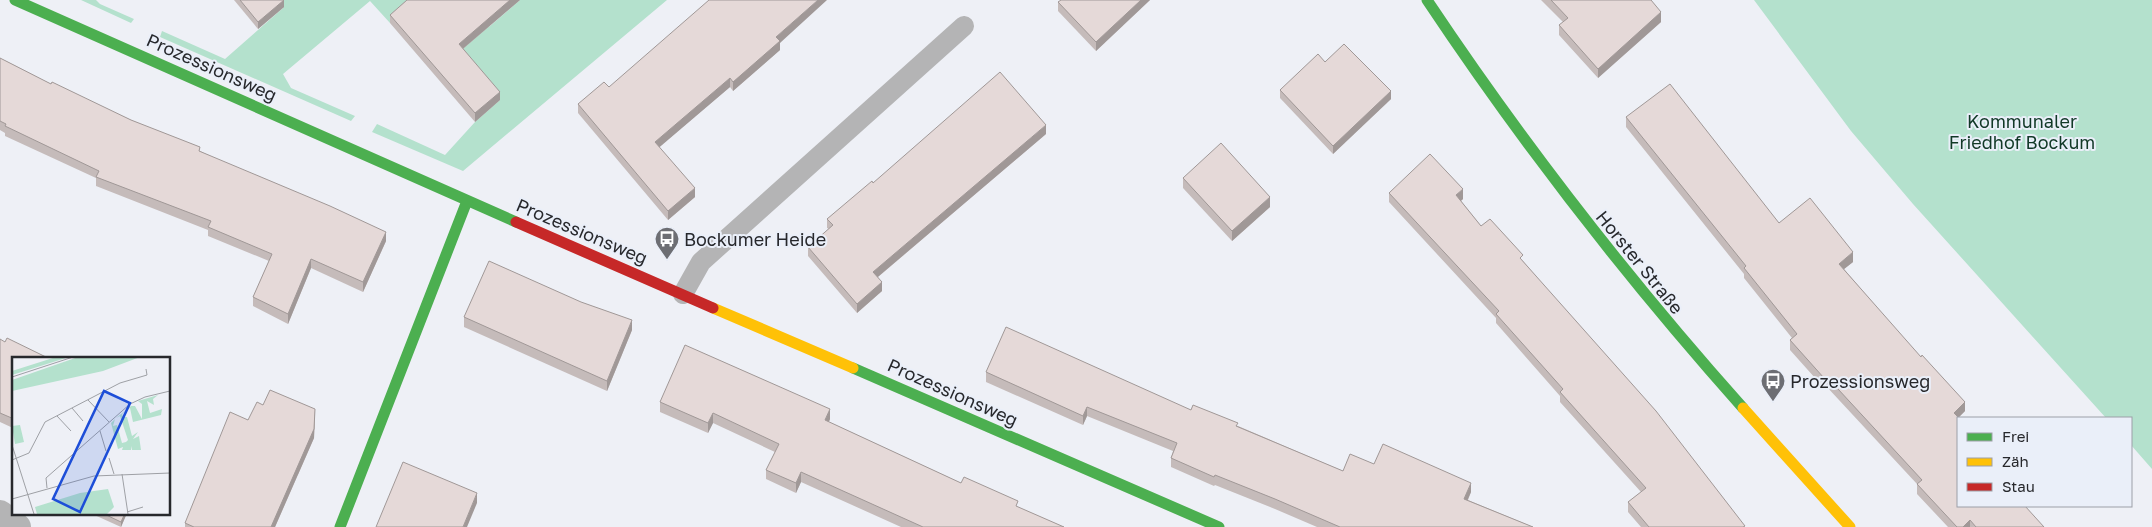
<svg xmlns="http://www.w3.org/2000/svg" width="2152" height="527" viewBox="0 0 2152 527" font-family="'Golos Text',sans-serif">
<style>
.green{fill:#b4e1cd}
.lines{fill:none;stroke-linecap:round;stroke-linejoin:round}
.lane{stroke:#b4b4b5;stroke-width:20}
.street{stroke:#b4b4b5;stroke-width:28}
.fast{stroke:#4caf50;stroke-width:11}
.slow{stroke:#ffc107;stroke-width:11}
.jam{stroke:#c62828;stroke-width:11}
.wall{fill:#c5bbba}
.shaded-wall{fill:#a09897}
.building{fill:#e5d9d8;stroke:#a09897}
.labels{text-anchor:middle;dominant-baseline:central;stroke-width:4;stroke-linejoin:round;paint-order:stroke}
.street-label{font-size:18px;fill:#27282c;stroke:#eaeff9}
.park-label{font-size:18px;fill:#113927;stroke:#eaeff9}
.poi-label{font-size:18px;fill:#27282c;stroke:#eaeff9;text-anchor:start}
.inset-road{fill:none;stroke:#9ea0a5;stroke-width:1}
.view{fill:#1d4ed8;fill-opacity:0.15;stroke:#1d4ed8;stroke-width:2.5}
.inset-edge{fill:none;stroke:#27282c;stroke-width:2.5}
</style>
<rect width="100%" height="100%" fill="#eef0f6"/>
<g class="green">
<path d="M81 0H96L100 4 134 19 131 23Z"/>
<path d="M277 0H414L390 23 370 1 283 74 291 88 355 116 351 121 160 37 162 31 225 59 283 8Z"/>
<path d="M520 0H667L463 171 372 132 377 124 445 155 475 122 500 100 453 46 490 26Z"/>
<path d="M1754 0H2152V469L2131 445V418H2106L1913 204 1851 131Z"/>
</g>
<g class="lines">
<path class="lane" d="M683 294 701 262 964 26"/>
<path class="street" d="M0 514 17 527"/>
<g class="fast">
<path d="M15 0 516 222"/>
<path d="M1427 0C1523 144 1628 279 1743 408"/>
<path d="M853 368 1219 527"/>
<path d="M340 527 467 201"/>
</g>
<g class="slow">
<path d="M713 308 853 368"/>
<path d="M1743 408 1850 527"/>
</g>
<path class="jam" d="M516 222 713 308"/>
</g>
<g class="wall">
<path d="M234 0H284V7L258 29Z"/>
<path d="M407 0H520L463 49 500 100 475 122 390 23V15Z"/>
<path d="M1061 0H1150L1096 51 1058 11V2Z"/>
<path d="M1541 0H1651L1661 22 1598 78 1559 35V25L1563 22Z"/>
<path d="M780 43V50L733 91 730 87 659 147 695 197 668 220 578 113V104L609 87Z"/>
<path d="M0 58 51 84 200 151 386 241 363 292 311 268 288 324 253 306V297L269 261 208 236V230L96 186V178L5 136V133L0 130Z"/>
<path d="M1325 62 1391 99 1333 154 1280 98V90Z"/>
<path d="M1626 117 1779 223 1853 262 1844 269 1965 411 1958 418V506L2044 527H1948L1917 494V484L1826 386 1824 388 1790 350V340L1792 338 1744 278V274L1626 127Z"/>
<path d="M1046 134 878 277 882 291 857 313 808 256V247L829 229 827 228V219L873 183Z"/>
<path d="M1183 178 1270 207 1232 241 1183 188Z"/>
<path d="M1389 193 1463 199 1461 201 1481 226 1523 261 1745 527H1641L1628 512V502L1641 492 1560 402V396L1496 323V318L1389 202Z"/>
<path d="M464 317 632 330 607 391 464 327Z"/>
<path d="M0 339 14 358V432L13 428 0 422Z"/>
<path d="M986 372 1191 410 1238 426 1343 471 1374 464 1471 492 1468 500 1533 527H1317L1275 509 1215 485 1214 486 1171 467V458L1173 451 1087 416 1083 425 986 382Z"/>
<path d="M660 402 830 419 829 422 961 483 1064 527H901L801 482 796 493 766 479V470L775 452 713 423 708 433 660 412Z"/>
<path d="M263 405 315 418 314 438 275 527H185V523L248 420Z"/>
<path d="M90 513H127L121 527Z"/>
</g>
<g class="shaded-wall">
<path d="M284 0V7L258 29V22Z"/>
<path d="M510 0H520L459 52V44Z"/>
<path d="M818 0H827L780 43V50L733 91V82L776 37Z"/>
<path d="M1141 0H1150L1096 51V42Z"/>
<path d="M1661 12V22L1598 78V69Z"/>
<path d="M730 78V87L655 151V142Z"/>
<path d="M1391 91V99L1333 154V146Z"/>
<path d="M500 92V100L475 122V113Z"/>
<path d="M1046 125V134L873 281V272Z"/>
<path d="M695 188V197L668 220V211Z"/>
<path d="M1463 189V199L1456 205V195Z"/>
<path d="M1270 197V207L1232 241V231Z"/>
<path d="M386 232V241L363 292V282Z"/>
<path d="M1853 252V262L1839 273V264Z"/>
<path d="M311 259V268L288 324V314Z"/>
<path d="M882 282V291L857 313V304Z"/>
<path d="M632 320V330L607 391V381Z"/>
<path d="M1826 376V386L1824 388V378Z"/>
<path d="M1965 402V411L1954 422V413Z"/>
<path d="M1087 407V416L1083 425V416Z"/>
<path d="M315 409 314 438 275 527H271Z"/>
<path d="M830 409V419L825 430V420Z"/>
<path d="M713 413V423L708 433V423Z"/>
<path d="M801 472V482L796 493V483Z"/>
<path d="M1471 483V492L1464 508V499Z"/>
<path d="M477 493V503L467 527H463Z"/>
<path d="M125 513H127L121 527V522Z"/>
<path d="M1970 520V527H1963Z"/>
</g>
<g class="building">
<path d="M240 0H284L258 22Z"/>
<path d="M407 0H510L459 44 500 92 475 113 390 15Z"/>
<path d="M709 0H818L776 37 780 41 733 82 730 78 655 142 695 188 668 211 578 104 604 82 609 87Z"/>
<path d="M1061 0H1141L1096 42 1058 2Z"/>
<path d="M1551 0H1651L1661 12 1598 69 1559 25 1568 18Z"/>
<path d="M1344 44 1391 91 1333 146 1280 90 1318 54 1325 62Z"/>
<path d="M0 58 51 84 52 82 131 120 200 147 199 151 330 206 386 232 363 282 311 259 288 314 253 297 272 254 208 227 211 221 96 177 99 171 5 126 6 124 0 121Z"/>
<path d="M1000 72 1046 125 873 272 882 282 857 304 808 247 833 225 827 219 872 181 873 183Z"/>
<path d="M1670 84 1779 223 1810 198 1853 252 1839 264 1921 357 1922 355 1965 402 1954 413 1959 418 1958 506H2025L2044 527H1976L1970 520 1963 527H1957L1917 484 1922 480 1826 376 1824 378 1790 340 1797 334 1744 268 1746 266 1626 117Z"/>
<path d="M1221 143 1270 197 1232 231 1183 178Z"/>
<path d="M1430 154 1463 189 1456 195 1481 226 1490 219 1523 255 1520 258 1656 411 1745 526 1743 527H1649L1628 502 1646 488 1560 392 1563 389 1496 314 1499 311 1389 193Z"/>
<path d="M489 261 581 302 632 320 607 381 464 317Z"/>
<path d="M1006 327 1191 410 1193 405 1238 423 1236 426 1343 471 1350 454 1374 464 1383 444 1471 483 1464 499 1533 527H1340L1275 499 1215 475 1214 477 1171 458 1177 443 1087 407 1083 416 986 372Z"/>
<path d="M7 338 48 358H14V419L0 413V339L5 342Z"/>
<path d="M685 345 830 409 825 420 961 483 964 477 1018 501 1016 506 1064 527H923L801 472 796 483 766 470 779 444 713 413 708 423 660 402Z"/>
<path d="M270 390 315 409 314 429 271 527H194L185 523 230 412 248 420 257 402 263 405Z"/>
<path d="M403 462 477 493 463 527H376Z"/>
<path d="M102 513H125L121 522Z"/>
</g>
<defs>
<symbol id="bus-pin" viewBox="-11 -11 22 30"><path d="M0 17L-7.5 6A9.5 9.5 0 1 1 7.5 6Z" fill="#6d6e73" stroke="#eaeff9"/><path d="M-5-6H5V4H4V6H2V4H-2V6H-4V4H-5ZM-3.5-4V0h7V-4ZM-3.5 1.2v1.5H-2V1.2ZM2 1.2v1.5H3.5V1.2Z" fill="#fff"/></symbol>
</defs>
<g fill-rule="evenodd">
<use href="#bus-pin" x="653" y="225" width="28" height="38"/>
<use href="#bus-pin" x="1759" y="367" width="28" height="38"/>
</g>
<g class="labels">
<g class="street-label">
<text transform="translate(212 67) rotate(24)">Prozessionsweg</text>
<text transform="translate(582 231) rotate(23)">Prozessionsweg</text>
<text transform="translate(1640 262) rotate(51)">Horster Straße</text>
<text transform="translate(953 392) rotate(24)">Prozessionsweg</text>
</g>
<g class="park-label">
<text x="2022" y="121">Kommunaler<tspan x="2022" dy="21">Friedhof Bockum</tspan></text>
</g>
<g class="poi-label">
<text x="684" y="239">Bockumer Heide</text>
<text x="1790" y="381">Prozessionsweg</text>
</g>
</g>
<g transform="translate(12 357)">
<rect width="158" height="158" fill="#eef0f6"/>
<path d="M44 0H57L0 18V14ZM66 0H128L91 14 0 34V23ZM146 38 141 42 142 48 135 44 138 56 150 52 149 58 121 65 118 51 114 53 119 49H123L130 62V47L126 44ZM113 54 110 57 111 60H115L120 79 126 75 121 82 127 79 129 93H120L119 89V93H110L111 90 106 92 99 66 103 62 101 69 105 68 110 86 114 85 116 83 108 59 104 61ZM8 68 12 85 3 87 0 69ZM96 132 102 150 95 157H25L23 150 68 136Z" fill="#b4e1cd"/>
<path class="inset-road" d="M0 20 61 0M76 43 97 65M60 51 71 64M45 59 59 74M158 66V88M88 74 94 94M0 88 22 157M97 101 102 117M0 103 17 96 33 65 108 26 135 18 134 12M110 117 116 157M35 131 34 121 118 47 133 40 158 34M0 142 82 119 158 116M115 155 131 150"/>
<path class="view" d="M92 34 118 46 68 155 41 142Z"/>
<rect width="158" height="158" class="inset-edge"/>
</g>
<rect x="1957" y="417" width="175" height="90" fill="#eaeff9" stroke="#9c9fa7"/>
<rect x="1967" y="433" width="25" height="8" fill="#4caf50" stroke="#9c9fa7"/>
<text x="2002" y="442" font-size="15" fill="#27282c">Frei</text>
<rect x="1967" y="458" width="25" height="8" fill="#ffc107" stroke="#9c9fa7"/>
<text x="2002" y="467" font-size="15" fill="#27282c">Zäh</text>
<rect x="1967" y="483" width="25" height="8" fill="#c62828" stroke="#9c9fa7"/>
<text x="2002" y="492" font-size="15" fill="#27282c">Stau</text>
</svg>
